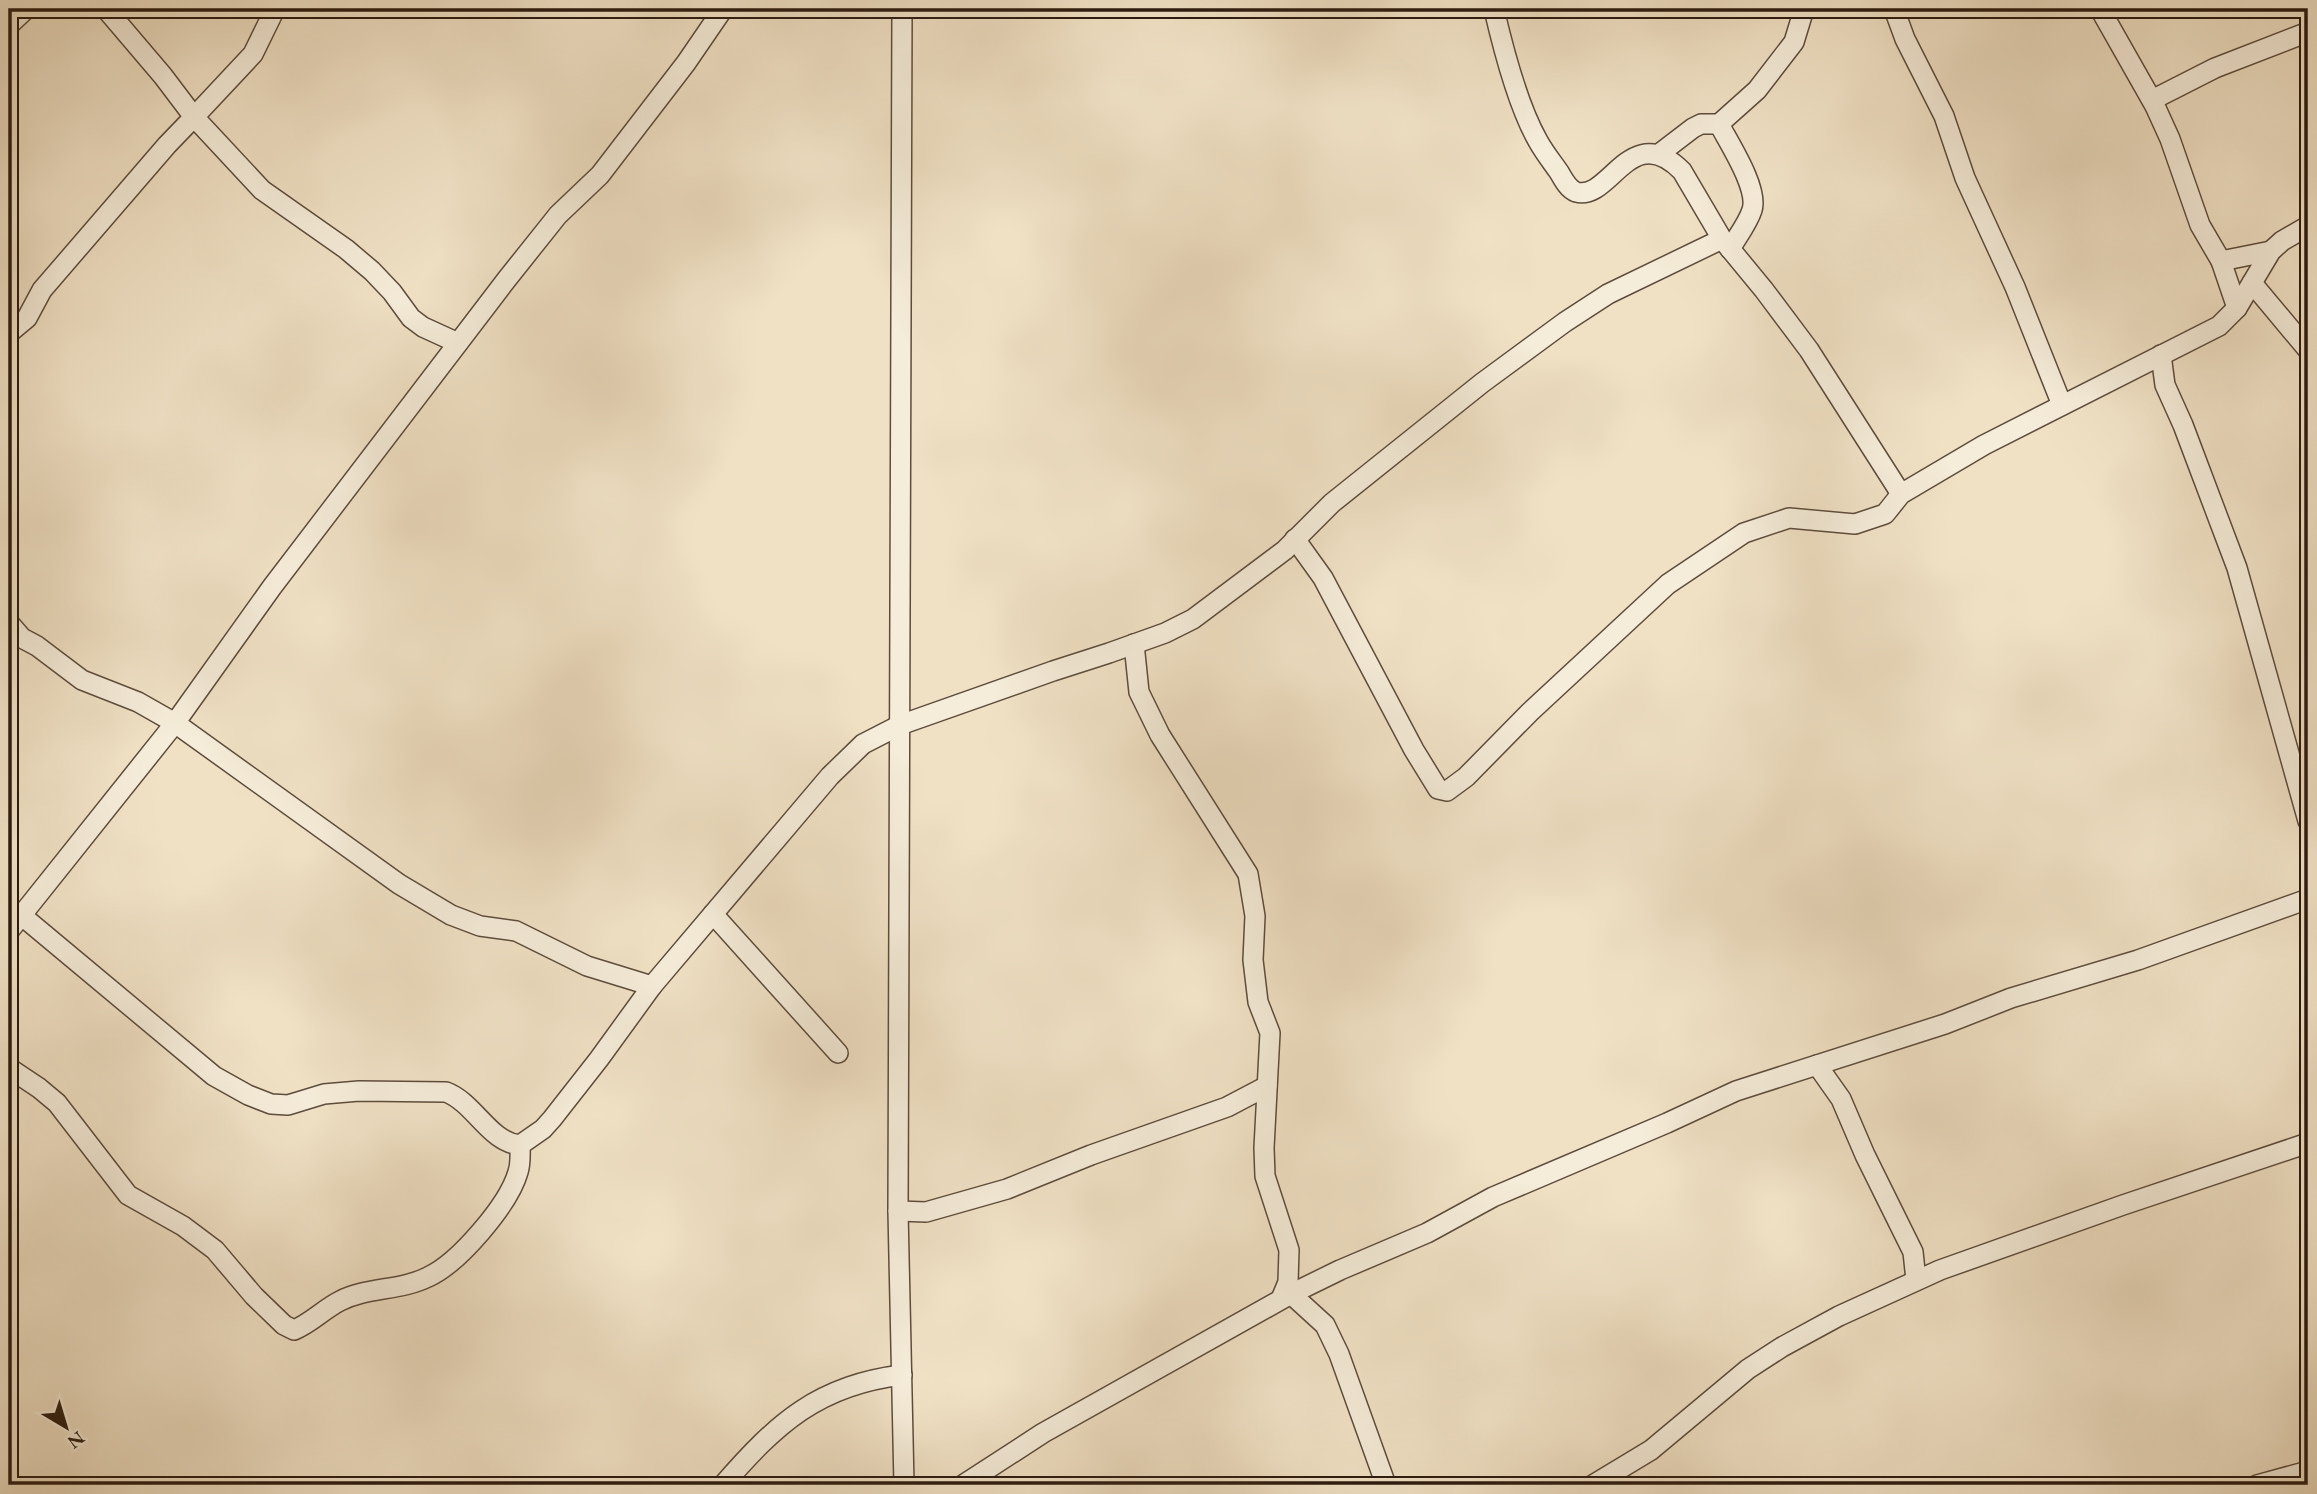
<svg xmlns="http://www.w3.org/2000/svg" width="2317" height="1494" viewBox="0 0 2317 1494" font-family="'EB Garamond',serif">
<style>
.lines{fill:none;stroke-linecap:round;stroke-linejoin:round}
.minor-casing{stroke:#5d4c3d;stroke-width:22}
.minor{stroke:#f5ecd9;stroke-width:19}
</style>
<rect width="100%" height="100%" fill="#f0e1c5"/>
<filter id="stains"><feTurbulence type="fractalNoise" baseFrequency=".00286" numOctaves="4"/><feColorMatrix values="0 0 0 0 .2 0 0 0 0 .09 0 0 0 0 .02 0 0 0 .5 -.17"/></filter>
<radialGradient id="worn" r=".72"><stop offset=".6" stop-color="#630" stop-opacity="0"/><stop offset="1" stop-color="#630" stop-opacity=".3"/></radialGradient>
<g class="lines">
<defs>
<g id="minor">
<path d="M275 9 253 54 194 117 262 190 346 249 372 271 392 292 411 318 423 327 458 343"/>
<path d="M902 9 898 1211 904 1485"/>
<path d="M1894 9 1905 39 1944 116 1965 178 2015 287 2062 405"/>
<path d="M2100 9 2155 106 2170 139 2200 225 2221 261 2237 308"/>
<path d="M9 25 26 9"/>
<path d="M2152 100 2215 68 2308 32"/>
<path d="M1719 124C1729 143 1759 189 1752 210 1748 223 1737 237 1730 249"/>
<path d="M1659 154 1693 128 1701 124H1719L1757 90 1794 42 1804 9"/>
<path d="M1722 239 1764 290 1809 350 1901 494"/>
<path d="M2221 261 2271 251"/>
<path d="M2252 283 2308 350"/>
<path d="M9 333 27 318 42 290 167 145 194 117 163 76 106 9"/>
<path d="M2161 355 2165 385 2183 425 2237 568 2308 821"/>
<path d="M1295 539 1323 578 1414 750 1438 789 1447 791 1466 777 1530 712 1668 584 1744 533 1789 518 1855 524 1885 514 1901 494 1984 445 2219 326 2237 308 2271 251 2282 241 2308 226"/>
<path d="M9 623 22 638 37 646 82 680 138 702 175 723 399 884 451 915 480 926 516 931 587 966 652 986 830 776 863 744 900 725 1053 671 1109 653 1165 633 1193 619 1285 550 1332 503 1482 383 1565 322 1608 294 1722 239 1682 171C1630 119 1610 202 1576 192 1568 189 1563 179 1559 172 1552 162 1544 152 1538 141 1518 106 1503 48 1494 9"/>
<path d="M1134 644 1139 692 1160 735 1248 874 1255 916 1253 960 1258 1002 1270 1033 1264 1148 1265 1176 1289 1250 1288 1282 1281 1299"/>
<path d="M713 914 838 1053"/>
<path d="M21 915 214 1076 248 1095 271 1104 288 1105 324 1094 359 1091 446 1092C475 1103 489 1142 520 1145L543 1129 552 1119 599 1059 652 986"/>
<path d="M9 931 175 723 272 587 507 279 558 215 600 175 686 63 723 9"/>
<path d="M1817 1065 1841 1099 1865 1155 1913 1252 1916 1280"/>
<path d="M9 1068 39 1088 57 1103 128 1195 183 1226 215 1250 254 1296 284 1325 294 1330C311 1323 324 1309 340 1301 367 1287 400 1291 428 1277 459 1263 509 1204 518 1172 521 1163 520 1153 520 1145"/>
<path d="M898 1211 926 1212 1007 1189 1091 1155 1227 1107 1267 1086"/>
<path d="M1291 1294 1325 1325 1339 1354 1386 1485"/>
<path d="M723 1485C776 1424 818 1385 902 1375"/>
<path d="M963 1485 1043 1433 1291 1294 1340 1270 1427 1233 1493 1197 1667 1123 1736 1091 1945 1024 2011 998 2138 960 2308 899"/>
<path d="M1593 1485 1651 1450 1748 1369 1782 1347 1839 1316 1940 1270 2123 1205 2308 1143"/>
<path d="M2257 1485 2308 1471"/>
</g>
</defs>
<use href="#minor" class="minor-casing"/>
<use href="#minor" class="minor"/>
</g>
<rect width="2317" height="1494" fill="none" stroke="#f0e1c5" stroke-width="35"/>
<rect x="10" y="10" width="2296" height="1473" fill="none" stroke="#2c1b10" stroke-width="3.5"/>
<rect x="18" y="18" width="2282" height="1459" fill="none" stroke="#2c1b10" stroke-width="2"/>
<g transform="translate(66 1427) rotate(142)" stroke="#f5ecd9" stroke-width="5" paint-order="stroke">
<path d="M0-5L12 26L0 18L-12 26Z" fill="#2c1b10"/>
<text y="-10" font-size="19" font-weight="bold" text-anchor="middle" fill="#2c1b10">N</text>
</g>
<rect width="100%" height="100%" filter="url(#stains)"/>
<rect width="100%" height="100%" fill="url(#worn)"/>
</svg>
